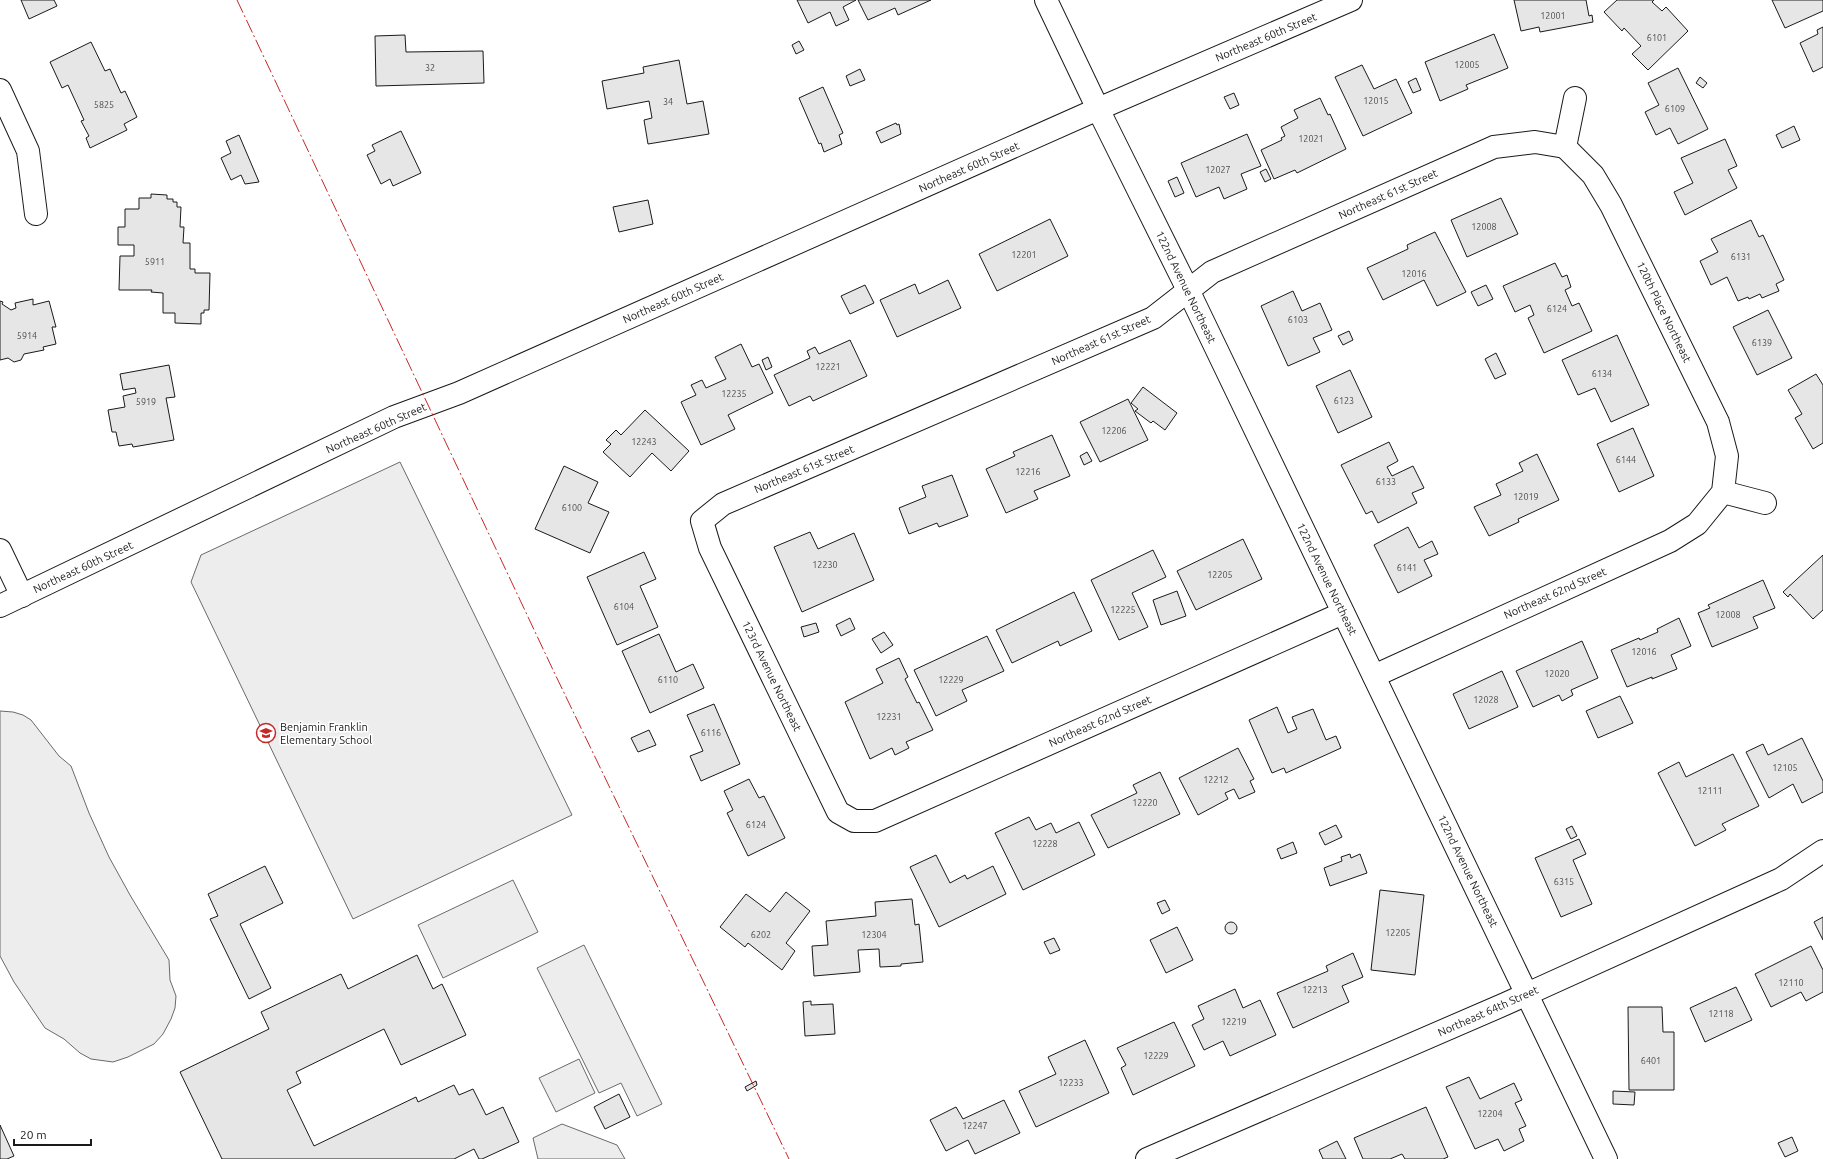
<svg xmlns="http://www.w3.org/2000/svg" width="1823" height="1159" viewBox="0 0 1823 1159" font-family="Ubuntu,sans-serif">
<style>
.built{fill:#ededed;stroke:#6a6a6a}
.building{fill:#e6e6e6;stroke:#1a1a1a}
.lines{fill:none;stroke-linecap:round;stroke-linejoin:round}
.minor-casing{stroke:#1a1a1a;stroke-width:24}
.tertiary-casing{stroke:#1a1a1a;stroke-width:24}
.minor{stroke:#fff;stroke-width:22}
.tertiary{stroke:#fff;stroke-width:22}
.power{stroke:#c62828;stroke-width:1;stroke-dasharray:14 3 2 3;stroke-linecap:butt}
.labels{text-anchor:middle;dominant-baseline:central;stroke-width:3;stroke-linejoin:round;paint-order:stroke}
.number-label{font-size:9px;fill:#4d4d4d}
.street-label{font-size:11px;fill:#1a1a1a;stroke:#fff}
.poi-label{font-size:11px;fill:#1a1a1a;stroke:#fff;text-anchor:start}
</style>
<rect width="100%" height="100%" fill="#fff"/>
<g class="built">
<path d="M400 462 572 815 353 919 191 582 201 555Z"/>
<path d="M0 711 13 712 23 715 31 720 59 756 71 766 89 813 109 857 130 895 169 960 170 980 176 996 175 1008 171 1019 163 1034 154 1044 128 1057 113 1062 91 1059 80 1053 64 1039 45 1028 14 982 0 956Z"/>
<path d="M513 880 538 932 443 978 418 925Z"/>
<path d="M584 945 662 1104 637 1116 621 1083 599 1093 537 968Z"/>
<path d="M579 1059 595 1093 556 1112 539 1078Z"/>
<path d="M562 1124 617 1145 625 1159H538L533 1138Z"/>
</g>
<g class="building">
<path d="M21 0H54L57 6 29 19Z"/>
<path d="M797 0H856L843 7 849 20 836 26 830 12 808 23Z"/>
<path d="M858 0H931L898 15 895 8 868 20Z"/>
<path d="M1514 0H1586L1589 16 1592 15 1593 22 1540 32 1539 27 1521 31Z"/>
<path d="M1617 0H1654L1652 2 1662 11 1666 7 1688 31 1648 70 1632 54 1641 46 1624 28 1622 31 1604 12Z"/>
<path d="M1772 0H1823V11L1785 28Z"/>
<path d="M1823 27V67L1813 72 1800 43 1818 34 1817 30Z"/>
<path d="M1494 34 1508 68 1466 85 1468 89 1440 101 1425 62Z"/>
<path d="M405 35 406 52 483 51 484 83 376 86 375 36Z"/>
<path d="M799 41 804 50 796 54 792 45Z"/>
<path d="M91 42 105 71 110 69 121 93 125 91 137 117 124 124 127 130 90 148 86 138 89 136 81 121 84 120 68 85 62 88 50 62Z"/>
<path d="M679 60 687 104 703 101 709 134 648 144 644 120 652 118 649 101 607 109 602 81 644 73 643 67Z"/>
<path d="M1362 65 1374 89 1396 79 1412 113 1363 136 1335 77Z"/>
<path d="M1678 68 1708 129 1678 144 1670 128 1656 135 1645 112 1659 105 1648 83Z"/>
<path d="M860 69 865 80 850 86 846 76Z"/>
<path d="M1700 77 1707 83 1703 88 1696 83Z"/>
<path d="M1416 78 1421 90 1413 93 1408 82Z"/>
<path d="M823 87 843 133 839 135 842 144 824 152 821 143 819 144 799 98Z"/>
<path d="M1234 93 1239 105 1230 109 1224 97Z"/>
<path d="M1320 98 1328 115 1330 114 1346 149 1297 173 1295 170 1274 179 1261 150 1282 140 1281 138 1285 136 1281 127 1298 118 1294 110Z"/>
<path d="M896 123 897 125 899 124 901 134 881 143 876 132Z"/>
<path d="M1794 126 1800 140 1782 148 1776 135Z"/>
<path d="M401 131 421 173 393 186 390 179 381 184 367 155 375 151 372 145Z"/>
<path d="M1247 134 1261 166 1241 174 1247 189 1224 199 1219 187 1196 197 1181 163Z"/>
<path d="M239 135 259 182 245 184 241 175 231 180 221 158 231 153 226 141Z"/>
<path d="M1725 139 1737 166 1728 170 1737 188 1685 215 1674 192 1693 183 1681 158Z"/>
<path d="M1266 169 1271 179 1265 182 1260 172Z"/>
<path d="M1177 177 1184 193 1175 197 1168 181Z"/>
<path d="M151 194 167 195V199H173V202H177V207H181L180 227H184L183 243H190V269H195V273H210L209 310H204V313H201V324L175 323V313H163V293L151 292 152 290H119L120 256H134V245H118V227H125V209H139V198H151Z"/>
<path d="M1501 198 1518 234 1467 257 1451 220Z"/>
<path d="M648 200 653 224 619 232 613 207Z"/>
<path d="M1050 219 1068 256 997 291 979 254Z"/>
<path d="M1751 220 1759 237 1763 235 1784 280 1776 284 1779 291 1762 298 1760 294 1749 299 1748 297 1738 301 1727 277 1711 285 1700 261 1718 252 1711 239Z"/>
<path d="M1435 232 1466 292 1437 306 1424 280 1383 300 1367 268 1408 249 1407 245Z"/>
<path d="M1555 263 1562 277 1567 275 1571 287 1565 290 1572 306 1579 303 1592 331 1544 353 1528 318 1534 315 1530 305 1515 312 1503 286Z"/>
<path d="M948 280 961 308 897 337 880 300 915 284 919 294Z"/>
<path d="M865 285 874 303 850 314 841 296Z"/>
<path d="M1486 285 1493 299 1478 306 1471 292Z"/>
<path d="M1293 291 1302 311 1320 303 1332 330 1313 338 1320 352 1288 366 1261 306Z"/>
<path d="M33 299V305L49 301 56 327H52L56 344 43 347 44 350 24 354 21 360 14 362 8 358 0 360V301L3 302 2 304 11 310 16 308 15 303Z"/>
<path d="M1768 310 1792 358 1757 375 1733 327Z"/>
<path d="M1349 331 1353 340 1343 345 1338 336Z"/>
<path d="M1617 335 1649 405 1611 422 1595 388 1578 395 1562 360Z"/>
<path d="M850 340 867 376 813 401 810 396 789 406 774 375 810 358 807 351 815 347 819 354Z"/>
<path d="M741 344 752 367 759 364 773 393 728 415 735 429 701 445 681 402 696 395 691 385 702 380 706 388 726 379 715 357Z"/>
<path d="M1496 353 1506 374 1495 379 1485 359Z"/>
<path d="M768 357 772 367 766 370 762 360Z"/>
<path d="M169 365 175 397 166 398 174 440 133 447 132 444 119 446 116 432H112L108 410 125 407 123 396 136 393 135 388 123 390 120 374Z"/>
<path d="M1350 370 1372 417 1338 433 1316 386Z"/>
<path d="M1816 374 1823 385V443L1813 449 1795 418 1802 414 1788 390Z"/>
<path d="M1143 387 1177 413 1165 430 1153 421 1151 423 1135 411 1138 409 1131 403Z"/>
<path d="M1128 399 1148 440 1100 462 1080 422Z"/>
<path d="M645 410 689 451 671 471 652 453 630 477 603 452 611 444 606 440 616 430 621 435Z"/>
<path d="M1633 428 1654 476 1619 492 1597 444Z"/>
<path d="M1052 435 1070 476 1034 491 1038 499 1006 513 986 469 1015 456 1013 452Z"/>
<path d="M1389 442 1398 461 1387 467 1392 476 1413 466 1424 488 1412 493 1417 503 1378 523 1372 511 1366 514 1341 465Z"/>
<path d="M1087 452 1092 461 1084 465 1080 456Z"/>
<path d="M1537 454 1559 500 1518 519 1519 522 1489 536 1474 507 1501 495 1496 484 1523 471 1519 463Z"/>
<path d="M564 466 598 482 588 503 609 512 590 553 535 529Z"/>
<path d="M952 475 968 516 939 527 937 523 909 534 899 508 926 497 922 486Z"/>
<path d="M1408 527 1419 548 1432 541 1438 554 1424 560 1432 576 1398 593 1374 545Z"/>
<path d="M810 532 818 549 854 533 874 580 802 612 774 547Z"/>
<path d="M1243 539 1262 579 1196 610 1177 571Z"/>
<path d="M1153 550 1166 577 1132 593 1148 627 1119 640 1091 580Z"/>
<path d="M644 552 656 579 640 586 658 627 617 645 587 577Z"/>
<path d="M1823 555V610L1813 619 1790 594 1788 597 1783 592Z"/>
<path d="M1763 580 1775 608 1753 617 1758 628 1712 647 1698 613 1710 608 1708 605Z"/>
<path d="M1177 591 1186 616 1161 625 1153 600Z"/>
<path d="M1074 592 1092 631 1060 646 1058 641 1012 663 996 630Z"/>
<path d="M850 618 855 629 841 636 836 625Z"/>
<path d="M1679 618 1691 646 1671 655 1677 669 1652 679V677L1627 687 1611 650 1639 638 1640 640 1658 632 1657 629Z"/>
<path d="M816 623 819 632 804 637 801 627Z"/>
<path d="M884 632 893 645 881 653 872 639Z"/>
<path d="M659 634 676 672 693 664 704 688 650 713 622 651Z"/>
<path d="M987 636 1004 671 962 690 967 701 936 716 914 670Z"/>
<path d="M1582 641 1598 678 1571 690 1573 695 1562 701 1559 695 1533 707 1516 671Z"/>
<path d="M899 658 908 677 905 679 917 703 919 702 933 730 906 742 909 748 895 755 892 748 870 759 845 702 883 683 876 669Z"/>
<path d="M1502 671 1518 707 1469 729 1453 694Z"/>
<path d="M1620 696 1633 723 1598 738 1586 711Z"/>
<path d="M714 704 740 764 701 781 690 756 703 751 687 715Z"/>
<path d="M1277 707 1288 733 1297 729 1292 717 1313 709 1326 740 1336 736 1341 748 1286 773 1284 768 1272 773 1249 720Z"/>
<path d="M649 730 656 745 638 752 631 738Z"/>
<path d="M1802 738 1823 781V792L1802 803 1793 784 1769 798 1746 752 1763 744 1768 755Z"/>
<path d="M1238 748 1254 779 1250 781 1255 792 1239 799 1234 789 1225 793 1228 799 1198 815 1179 778Z"/>
<path d="M1733 754 1759 806 1722 824 1726 830 1695 846 1658 773 1679 762 1686 777Z"/>
<path d="M1160 772 1180 814 1108 848 1091 815 1137 793 1133 785Z"/>
<path d="M749 779 759 798 764 796 785 838 748 856 727 813 733 810 724 791Z"/>
<path d="M1029 817 1036 830 1051 823 1056 833 1079 822 1095 855 1023 890 995 833Z"/>
<path d="M1336 825 1342 837 1325 845 1319 833Z"/>
<path d="M1572 826 1577 836 1571 839 1566 829Z"/>
<path d="M1579 839 1586 854 1573 860 1592 904 1561 917 1535 858Z"/>
<path d="M1293 842 1297 853 1281 859 1277 849Z"/>
<path d="M1350 854 1351 858 1360 854 1367 873 1330 886 1324 868 1342 861 1341 857Z"/>
<path d="M936 855 950 883 965 875 967 879 993 866 1006 894 939 927 910 867Z"/>
<path d="M265 866 283 903 240 924 271 988 249 999 210 919 218 916 208 894Z"/>
<path d="M1380 890 1424 895 1415 975 1371 970Z"/>
<path d="M786 892 810 911 786 943 795 951 782 970 748 943 745 947 720 927 746 894 770 912Z"/>
<path d="M912 899 915 925 919 924 923 962 901 964V966L880 967 879 949 858 950 860 972 814 976 812 946 828 945 826 921 876 916 875 902Z"/>
<path d="M1165 900 1170 910 1162 914 1157 903Z"/>
<path d="M1823 917V940L1814 922Z"/>
<circle cx="1231" cy="928" r="6"/>
<path d="M1177 927 1193 960 1166 973 1150 940Z"/>
<path d="M1054 938 1060 950 1050 954 1044 942Z"/>
<path d="M1811 946 1823 970V992L1806 1001 1801 992 1771 1007 1755 974Z"/>
<path d="M1353 953 1363 977 1342 986 1349 1002 1293 1028 1277 993 1328 971 1326 966Z"/>
<path d="M417 955 433 989 442 984 466 1035 401 1065 384 1029 296 1072 301 1083 287 1090 314 1146 416 1097 418 1102 454 1085 459 1095 473 1089 486 1115 503 1107 519 1142 482 1159H479L474 1149 454 1159H222L180 1072 269 1029 261 1012 341 974 348 989Z"/>
<path d="M1736 987 1752 1020 1705 1042 1690 1008Z"/>
<path d="M1235 989 1243 1008 1260 1000 1276 1035 1230 1056 1223 1041 1204 1050 1192 1025 1204 1019 1198 1006Z"/>
<path d="M811 1001V1005L833 1004 835 1034 805 1036 803 1002Z"/>
<path d="M1628 1007H1662L1663 1032H1674V1090H1629Z"/>
<path d="M1174 1022 1195 1066 1133 1095 1121 1068 1126 1065 1117 1048Z"/>
<path d="M1085 1040 1109 1093 1036 1127 1019 1091 1056 1074 1048 1057Z"/>
<path d="M1469 1077 1480 1099 1514 1083 1522 1100 1515 1103 1526 1126 1519 1129 1524 1141 1504 1151 1498 1139 1475 1149 1446 1087Z"/>
<path d="M756 1081 757 1085 747 1091 745 1087Z"/>
<path d="M1613 1091 1635 1092 1634 1105 1613 1104Z"/>
<path d="M619 1094 630 1117 605 1129 594 1107Z"/>
<path d="M1004 1100 1020 1133 975 1154 968 1140 946 1151 930 1120 956 1107 963 1119Z"/>
<path d="M1426 1107 1448 1157 1443 1159H1405L1402 1154 1390 1159H1363L1354 1138Z"/>
<path d="M0 1125 14 1156 7 1159H0Z"/>
<path d="M1792 1137 1798 1151 1785 1157 1778 1143Z"/>
<path d="M1337 1141 1346 1159H1323L1319 1150Z"/>
</g>
<g class="lines">
<defs>
<g id="minor">
<path d="M1046 0 1098 109"/>
<path d="M0 90 28 151 36 214"/>
<path d="M1565 147 1575 98"/>
<path d="M1723 492 1765 503"/>
<path d="M0 550 22 596"/>
<path d="M1343 613 875 821H854L838 812 710 548 702 521 723 504 1153 318 1212 272 1494 147 1535 142 1565 147"/>
<path d="M1374 676 1670 541 1697 524 1723 492 1727 456 1718 422 1611 205 1593 175 1565 147"/>
<path d="M1147 1159 1505 1004 1781 879 1823 851"/>
</g>
<g id="tertiary">
<path d="M1098 109 1189 292 1606 1159"/>
<path d="M0 606 394 417 459 393 1098 109 1351 0"/>
</g>
</defs>
<use href="#minor" class="minor-casing"/>
<use href="#tertiary" class="tertiary-casing"/>
<use href="#minor" class="minor"/>
<use href="#tertiary" class="tertiary"/>
<path class="power" d="M237 0 554 672 789 1159"/>
</g>
<defs>
<symbol id="school-ring" viewBox="-11 -11 22 22"><circle r="9.5" fill="#fff" stroke="#c62828" stroke-width="1.5"/><path d="M0-5L7-2L0 1L-7-2ZM-4 1L0 2.5L4 1V4Q0 6-4 4Z" fill="#c62828"/></symbol>
</defs>
<g fill-rule="evenodd">
<use href="#school-ring" x="255" y="722" width="22" height="22"/>
</g>
<g class="labels">
<g class="number-label">
<text x="1553" y="16">12001</text>
<text x="1657" y="38">6101</text>
<text x="1467" y="65">12005</text>
<text x="430" y="68">32</text>
<text x="1376" y="101">12015</text>
<text x="668" y="102">34</text>
<text x="104" y="105">5825</text>
<text x="1675" y="109">6109</text>
<text x="1311" y="139">12021</text>
<text x="1218" y="170">12027</text>
<text x="1484" y="227">12008</text>
<text x="1024" y="255">12201</text>
<text x="1741" y="257">6131</text>
<text x="155" y="262">5911</text>
<text x="1414" y="274">12016</text>
<text x="1557" y="309">6124</text>
<text x="1298" y="320">6103</text>
<text x="27" y="336">5914</text>
<text x="1762" y="343">6139</text>
<text x="828" y="367">12221</text>
<text x="1602" y="374">6134</text>
<text x="734" y="394">12235</text>
<text x="1344" y="401">6123</text>
<text x="146" y="402">5919</text>
<text x="1114" y="431">12206</text>
<text x="644" y="442">12243</text>
<text x="1626" y="460">6144</text>
<text x="1028" y="472">12216</text>
<text x="1386" y="482">6133</text>
<text x="1526" y="497">12019</text>
<text x="572" y="508">6100</text>
<text x="825" y="565">12230</text>
<text x="1407" y="568">6141</text>
<text x="1220" y="575">12205</text>
<text x="624" y="607">6104</text>
<text x="1123" y="610">12225</text>
<text x="1728" y="615">12008</text>
<text x="1644" y="652">12016</text>
<text x="1557" y="674">12020</text>
<text x="668" y="680">6110</text>
<text x="951" y="680">12229</text>
<text x="1486" y="700">12028</text>
<text x="889" y="717">12231</text>
<text x="711" y="733">6116</text>
<text x="1785" y="768">12105</text>
<text x="1216" y="780">12212</text>
<text x="1710" y="791">12111</text>
<text x="1145" y="803">12220</text>
<text x="756" y="825">6124</text>
<text x="1045" y="844">12228</text>
<text x="1564" y="882">6315</text>
<text x="1398" y="933">12205</text>
<text x="761" y="935">6202</text>
<text x="874" y="935">12304</text>
<text x="1791" y="983">12110</text>
<text x="1315" y="990">12213</text>
<text x="1721" y="1014">12118</text>
<text x="1234" y="1022">12219</text>
<text x="1156" y="1056">12229</text>
<text x="1651" y="1061">6401</text>
<text x="1071" y="1083">12233</text>
<text x="1490" y="1114">12204</text>
<text x="975" y="1126">12247</text>
</g>
<g class="street-label">
<text transform="translate(1266 37) rotate(-23)">Northeast 60th Street</text>
<text transform="translate(969 167) rotate(-24)">Northeast 60th Street</text>
<text transform="translate(1388 194) rotate(-24)">Northeast 61st Street</text>
<text transform="translate(1186 287) rotate(64)">122nd Avenue Northeast</text>
<text transform="translate(673 298) rotate(-24)">Northeast 60th Street</text>
<text transform="translate(1664 312) rotate(64)">120th Place Northeast</text>
<text transform="translate(1101 340) rotate(-24)">Northeast 61st Street</text>
<text transform="translate(376 428) rotate(-24)">Northeast 60th Street</text>
<text transform="translate(804 469) rotate(-23)">Northeast 61st Street</text>
<text transform="translate(83 567) rotate(-25)">Northeast 60th Street</text>
<text transform="translate(1327 579) rotate(64)">122nd Avenue Northeast</text>
<text transform="translate(1555 593) rotate(-24)">Northeast 62nd Street</text>
<text transform="translate(772 676) rotate(64)">123rd Avenue Northeast</text>
<text transform="translate(1100 721) rotate(-24)">Northeast 62nd Street</text>
<text transform="translate(1468 871) rotate(64)">122nd Avenue Northeast</text>
<text transform="translate(1488 1011) rotate(-24)">Northeast 64th Street</text>
</g>
<g class="poi-label">
<text x="280" y="727">Benjamin Franklin<tspan x="280" dy="13">Elementary School</tspan></text>
</g>
</g>
<path d="M14 1139v6h77v-6" fill="none" stroke="#1a1a1a" stroke-width="2"/>
<text x="20" y="1139" font-size="12" fill="#1a1a1a" stroke="#ffffff" stroke-width="3" paint-order="stroke">20 m</text>
</svg>
